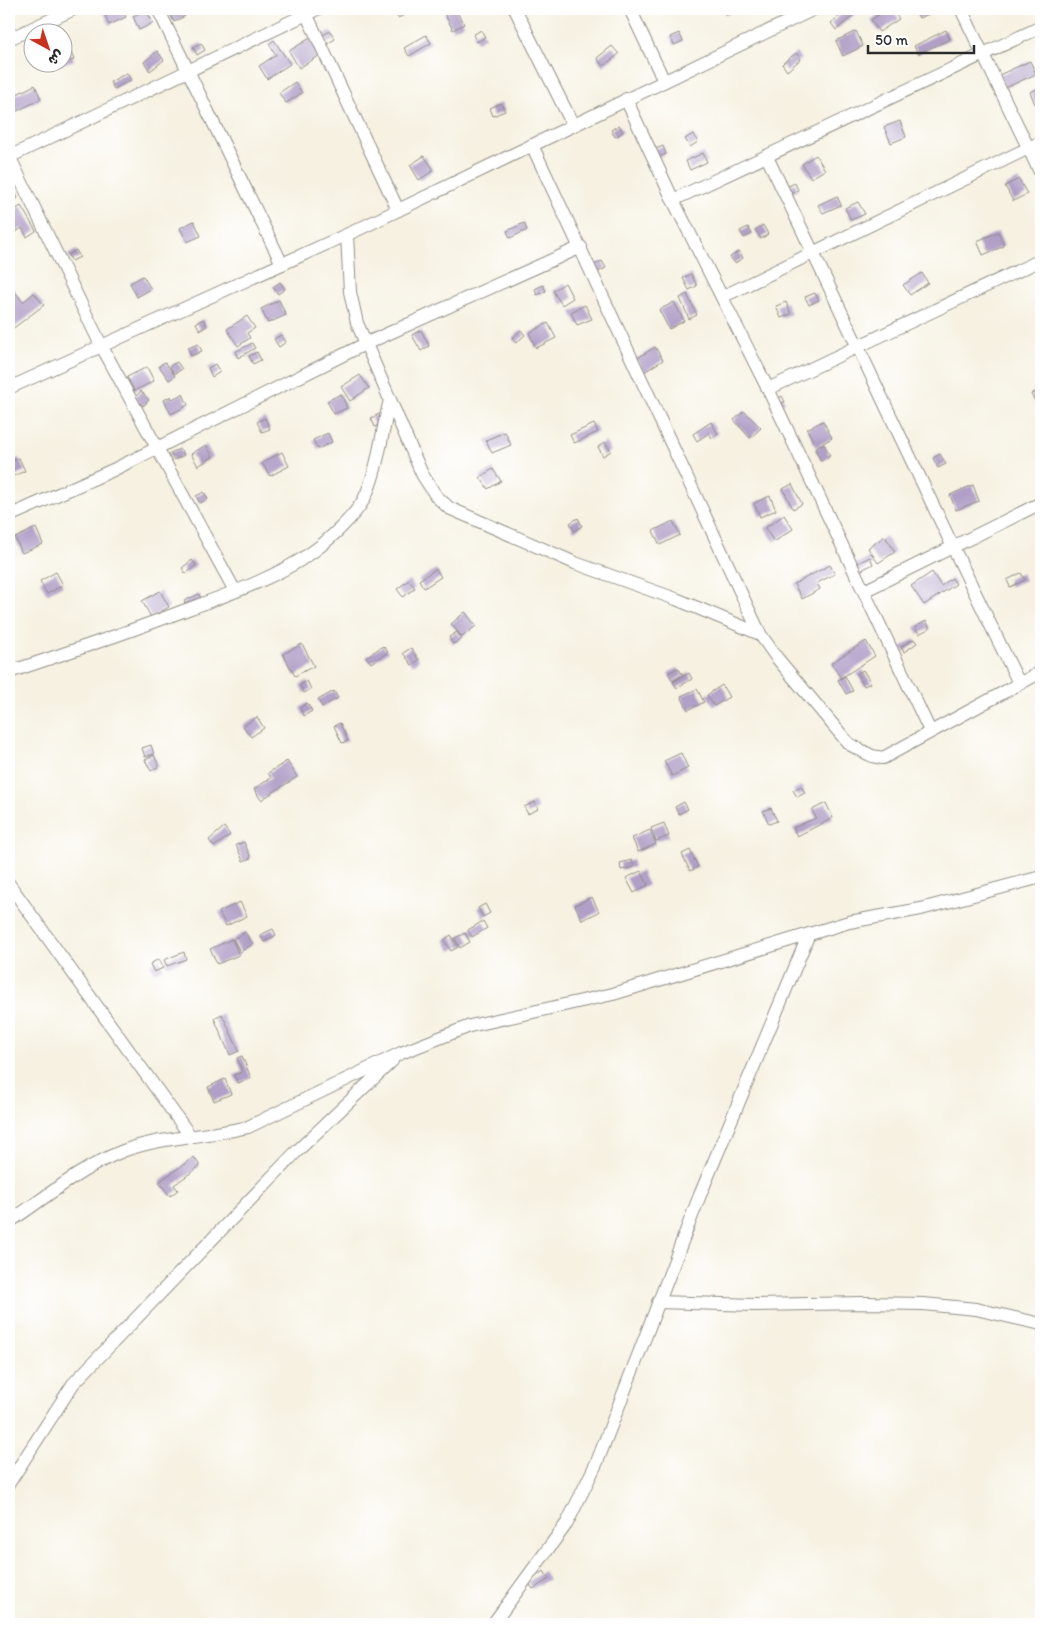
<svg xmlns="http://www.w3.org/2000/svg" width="1050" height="1633" viewBox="0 0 1050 1633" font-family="Itim,'Playpen Sans Arabic',sans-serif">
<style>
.building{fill:#b19fc7}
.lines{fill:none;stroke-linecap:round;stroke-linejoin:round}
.minor-casing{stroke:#908e86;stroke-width:14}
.minor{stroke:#fff;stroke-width:12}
</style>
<rect width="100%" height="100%" fill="#fff"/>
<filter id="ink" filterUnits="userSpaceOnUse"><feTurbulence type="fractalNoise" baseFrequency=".02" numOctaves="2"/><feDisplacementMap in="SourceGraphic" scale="10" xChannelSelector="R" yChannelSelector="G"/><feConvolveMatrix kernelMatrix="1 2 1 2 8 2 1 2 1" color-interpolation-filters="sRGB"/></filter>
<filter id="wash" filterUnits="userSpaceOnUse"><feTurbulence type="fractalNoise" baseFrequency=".0096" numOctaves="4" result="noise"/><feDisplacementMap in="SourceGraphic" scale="20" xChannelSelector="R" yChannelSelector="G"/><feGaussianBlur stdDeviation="1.12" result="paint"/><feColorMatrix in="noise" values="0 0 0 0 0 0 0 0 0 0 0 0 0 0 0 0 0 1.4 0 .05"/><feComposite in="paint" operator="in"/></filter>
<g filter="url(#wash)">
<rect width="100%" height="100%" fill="#f6f1e1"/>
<g id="blocks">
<g class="building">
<path d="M105 9H122L126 17 109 25 103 10Z"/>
<path d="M393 9H401L404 15 398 18Z"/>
<path d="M452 9H455L464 24 453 30 444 13Z"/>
<path d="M723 9H736L726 15Z"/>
<path d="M848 9 855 14 836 30 831 23Z"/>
<path d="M887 9H892L899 19 879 32 871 20Z"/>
<path d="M915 9H941L919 18Z"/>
<path d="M146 10 153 23 139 30 133 16Z"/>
<path d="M181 10 185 16 174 22 171 16Z"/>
<path d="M481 30 485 37 477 42 473 35Z"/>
<path d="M946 30 950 39 918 54 914 46Z"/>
<path d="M330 31 335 39 327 44 323 35Z"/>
<path d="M856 31 863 46 843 56 836 41Z"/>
<path d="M679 33 683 41 674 45 670 37Z"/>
<path d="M426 35 431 43 409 56 404 48Z"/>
<path d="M312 37 322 54 299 68 289 51Z"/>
<path d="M274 40 290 64 267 79 259 66 276 55 269 44Z"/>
<path d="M201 43 205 50 197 55 193 47Z"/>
<path d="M612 46 619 54 603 66 597 58Z"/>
<path d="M157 51 164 60 150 71 144 62Z"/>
<path d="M71 52 74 60 58 66 57 62H62V56Z"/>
<path d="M796 53 801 59 787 71 782 64Z"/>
<path d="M1030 61 1036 74 1005 88 999 75Z"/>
<path d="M127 73 131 80 114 89 110 82Z"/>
<path d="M295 82 302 93 286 103 279 93Z"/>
<path d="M35 85 41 99 15 112 9 98Z"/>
<path d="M1041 87V101L1035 104 1030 92Z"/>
<path d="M501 103 505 111 493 116 490 108Z"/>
<path d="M900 121 906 137 891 143 884 127Z"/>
<path d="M619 125 623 132 615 137 611 130Z"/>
<path d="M693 134 698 142 690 147 685 139Z"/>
<path d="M663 146 666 154 656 158 653 150Z"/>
<path d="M703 153 707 162 690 170 686 161Z"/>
<path d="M816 155 825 170 811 178 802 164Z"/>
<path d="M424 156 434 170 419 180 410 165Z"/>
<path d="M1019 179 1027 194 1013 201 1005 186Z"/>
<path d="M795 183 798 190 790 194 786 187Z"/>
<path d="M14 190 18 198 10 201 9 193Z"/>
<path d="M837 196 841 205 823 213 818 205Z"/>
<path d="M858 202 865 214 851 220 845 208Z"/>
<path d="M21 206 36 231 27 237 22 228 16 232 9 220V214Z"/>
<path d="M194 221 201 236 187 242 180 228Z"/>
<path d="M524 223 527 230 510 238 507 231Z"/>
<path d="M763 225 768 234 761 239 755 230Z"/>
<path d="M748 227 752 234 744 238 740 231Z"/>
<path d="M998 232 1004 246 983 255 977 241Z"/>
<path d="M76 250 80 257 72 261 68 255Z"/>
<path d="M739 251 743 258 735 263 730 257Z"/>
<path d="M602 261 606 268 596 273 592 266Z"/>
<path d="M922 273 928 283 910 295 903 285Z"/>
<path d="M691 274 697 286 689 290 683 278Z"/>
<path d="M143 276 151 289 137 297 130 283Z"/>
<path d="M280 282 285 289 278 294 273 287Z"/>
<path d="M565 283 573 298 562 305 553 291Z"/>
<path d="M543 285 546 291 537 295 535 289Z"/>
<path d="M13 289 23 302 34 293 44 305 11 330 9 327V292Z"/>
<path d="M815 293 819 300 809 305 805 297Z"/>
<path d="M687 294 697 315 689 319 680 298Z"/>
<path d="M279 300 286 315 268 323 261 309Z"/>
<path d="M674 302 684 321 669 329 659 310Z"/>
<path d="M786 302 791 314 781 318 776 306Z"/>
<path d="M585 305 592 319 577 325 571 312Z"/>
<path d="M247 316 255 328 247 333 250 338 238 346 227 329Z"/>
<path d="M203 319 207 326 200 330 196 323Z"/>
<path d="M548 323 556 338 536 348 529 333Z"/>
<path d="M421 330 429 346 421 351 412 335Z"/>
<path d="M521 330 525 335 516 343 512 338Z"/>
<path d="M281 335 286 342 279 347 274 339Z"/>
<path d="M252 343 255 348 238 358 235 352Z"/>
<path d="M198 344 202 351 191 356 188 348Z"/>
<path d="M655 347 663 360 644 372 636 359Z"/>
<path d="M257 352 261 360 253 364 249 356Z"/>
<path d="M165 362 175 376 169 380 159 366Z"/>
<path d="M177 362 182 369 174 374 170 366Z"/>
<path d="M215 364 220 372 212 377 208 368Z"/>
<path d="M147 367 154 381 134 391 127 377Z"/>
<path d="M360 375 369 388 350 401 341 387Z"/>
<path d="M1040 390 1041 408 1039 409 1031 394Z"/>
<path d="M141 391 149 400 143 406 135 397Z"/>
<path d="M183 394 188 405 171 414 164 400 171 396 172 399Z"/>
<path d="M341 394 347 408 334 414 327 401Z"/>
<path d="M782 396 785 402 777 406 774 401Z"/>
<path d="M744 411 761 428 750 438 734 420Z"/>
<path d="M379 414 383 422 375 427 371 418Z"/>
<path d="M265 418 270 429 262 432 257 422Z"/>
<path d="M823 421 832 438 816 447 807 429Z"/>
<path d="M711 422 718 434 712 438 709 433 697 441 693 434Z"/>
<path d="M594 424 598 432 574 443 570 435Z"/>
<path d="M505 432 511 445 492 453 486 440Z"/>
<path d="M328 433 332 442 318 449 313 440Z"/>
<path d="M605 442 611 451 603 456 598 447Z"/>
<path d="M824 444 830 456 821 461 815 449Z"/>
<path d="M206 445 213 457 198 466 191 454Z"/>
<path d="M180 449 184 455 174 460 170 453Z"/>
<path d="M282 452 289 466 270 476 262 463Z"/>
<path d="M940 454 946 464 938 468 933 458Z"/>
<path d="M19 458 25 471 11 477 9 463Z"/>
<path d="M493 469 501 481 488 489 480 477Z"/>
<path d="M792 484 802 504 793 509 783 489Z"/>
<path d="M973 485 979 501 956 510 950 495Z"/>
<path d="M204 492 208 499 200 503 196 496Z"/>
<path d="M770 496 776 510 760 517 754 503Z"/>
<path d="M784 515 793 529 774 542 765 528Z"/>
<path d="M578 518 582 526 574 531 570 523Z"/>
<path d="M673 521 680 535 660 545 653 531Z"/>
<path d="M36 528 43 544 22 553 15 538Z"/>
<path d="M885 536 895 552 878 563 868 548Z"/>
<path d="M870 557 873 564 858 572 854 565Z"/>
<path d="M192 560 196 565 186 574 182 568Z"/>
<path d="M830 565 835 574 817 583 820 589 802 599 794 584Z"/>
<path d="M436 569 441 577 424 588 419 580Z"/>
<path d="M56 572 63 585 47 594 40 581Z"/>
<path d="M932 572 941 586 952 578 956 584 924 605 911 586Z"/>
<path d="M1021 573 1025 580 1010 587 1007 580Z"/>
<path d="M409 580 415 588 403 597 397 589Z"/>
<path d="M160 591 169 607 151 617 142 601Z"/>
<path d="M199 594 202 602 188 609 184 601Z"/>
<path d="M465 612 476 626 462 637 451 624Z"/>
<path d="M926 621 930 628 919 634 915 627Z"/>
<path d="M457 632 462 639 453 644 449 637Z"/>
<path d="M914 639 917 643 904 652 901 647Z"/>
<path d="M866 641 875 656 841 678 831 663Z"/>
<path d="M302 644 314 666 295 676 283 654Z"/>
<path d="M383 646 388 652 371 663 366 657Z"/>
<path d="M411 648 419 660 412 665 403 653Z"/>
<path d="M678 668 683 675 673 681 668 673Z"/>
<path d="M863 670 871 683 864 686 857 674Z"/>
<path d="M689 673 692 679 677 688 673 682Z"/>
<path d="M845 676 853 691 846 694 838 680Z"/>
<path d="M307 681 311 689 304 693 300 685Z"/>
<path d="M722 685 729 697 714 706 707 695Z"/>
<path d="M697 689 704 702 688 710 681 696Z"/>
<path d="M334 691 338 698 322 707 318 700Z"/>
<path d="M307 703 312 711 304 716 300 708Z"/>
<path d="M257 717 264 728 251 737 243 726Z"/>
<path d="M340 723 348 741 342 743 334 726Z"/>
<path d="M151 745 154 754 145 757 142 748Z"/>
<path d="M681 753 688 768 672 776 664 761Z"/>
<path d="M154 755 159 766 151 771 145 760Z"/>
<path d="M287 761 297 777 261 800 254 789 271 778 268 773Z"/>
<path d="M801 786 805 793 797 797 793 790Z"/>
<path d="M535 802 538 809 528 814 524 807Z"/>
<path d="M684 802 688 809 679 814 675 807Z"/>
<path d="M826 803 833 818 797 836 793 828 816 818 812 810Z"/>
<path d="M771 808 777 821 769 824 763 811Z"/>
<path d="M664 823 669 836 656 841 651 828Z"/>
<path d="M224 827 230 835 214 847 209 840Z"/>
<path d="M650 830 656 844 638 852 632 838Z"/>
<path d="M244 842 251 858 243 861 236 845Z"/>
<path d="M690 850 698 867 690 871 682 854Z"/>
<path d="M632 860 634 867 621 870 620 863Z"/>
<path d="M641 871 648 885 634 893 626 878Z"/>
<path d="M592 897 599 912 582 920 575 905Z"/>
<path d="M240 902 247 916 226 926 219 912Z"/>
<path d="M485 904 490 913 483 917 478 908Z"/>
<path d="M483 921 487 928 472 937 468 930Z"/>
<path d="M273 929 276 935 264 942 260 935Z"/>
<path d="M245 932 253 944 240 952 233 939Z"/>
<path d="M465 933 470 942 460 948 455 938Z"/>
<path d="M451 935 458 947 451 951 444 940Z"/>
<path d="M232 939 239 955 217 964 210 949Z"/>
<path d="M184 952 186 959 167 966 164 960Z"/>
<path d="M159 959 163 968 154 972 150 964Z"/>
<path d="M222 1014 239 1051 230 1055 214 1018Z"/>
<path d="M242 1056 251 1078 238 1083 234 1075 242 1072 237 1058Z"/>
<path d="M225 1079 231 1094 214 1101 208 1087Z"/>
<path d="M194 1157 200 1166 174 1185 178 1190 170 1196 159 1182Z"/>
<path d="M544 1571 549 1579 533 1589 528 1582Z"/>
</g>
</g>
</g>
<g filter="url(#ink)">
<use href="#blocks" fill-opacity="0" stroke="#908e86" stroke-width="1"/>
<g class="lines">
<defs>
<g id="minor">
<path d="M158 9 282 264"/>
<path d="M304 9 398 210"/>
<path d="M515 9 573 125"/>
<path d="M630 9 664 81"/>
<path d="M961 9 1041 174"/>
<path d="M9 39 74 9"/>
<path d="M626 99 673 200 768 389 930 731"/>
<path d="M532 145 760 634 777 658 849 744 872 756 883 758 1041 672"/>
<path d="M9 156 101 345 235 591"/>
<path d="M9 157 317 9"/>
<path d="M767 157C852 332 933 509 1019 683"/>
<path d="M673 200 1041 27"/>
<path d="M347 235 350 292 357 323 422 474 436 496 449 508 575 563 676 599 760 634"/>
<path d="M722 297 1041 142"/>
<path d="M9 388 357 230 814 9"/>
<path d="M768 389 1041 260"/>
<path d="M9 516 113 470 365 344 581 247"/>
<path d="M864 591 1041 503"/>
<path d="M9 672C70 652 131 631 191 608 232 593 275 578 311 553 327 542 355 516 364 499 378 472 382 430 390 400"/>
<path d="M9 884 191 1137"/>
<path d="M9 1222C45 1198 82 1167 123 1151 163 1136 207 1137 248 1127L401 1053 470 1026 613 994 849 922 921 909 1041 877"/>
<path d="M658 1302 755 1305 864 1303 923 1304 976 1309 1041 1324"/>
<path d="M9 1483 73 1384 295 1153 392 1061"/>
<path d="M493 1624 567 1523 597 1462 700 1195 809 934"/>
<path d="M1041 1624V1623"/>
</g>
</defs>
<use href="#minor" class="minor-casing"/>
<use href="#minor" class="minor"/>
</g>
</g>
<rect width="1050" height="1633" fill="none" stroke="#fff" stroke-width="30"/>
<g transform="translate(48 48) rotate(140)"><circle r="24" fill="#ffffff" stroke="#aaaaaa"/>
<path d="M0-4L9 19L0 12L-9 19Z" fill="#c8321e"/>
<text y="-8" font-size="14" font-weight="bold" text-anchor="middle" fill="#2b2b2b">ش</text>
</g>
<path d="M868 45v8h106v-8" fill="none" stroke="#2b2b2b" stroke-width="2.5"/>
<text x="875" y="45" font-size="15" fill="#2b2b2b" stroke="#ffffff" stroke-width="4" paint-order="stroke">50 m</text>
</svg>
